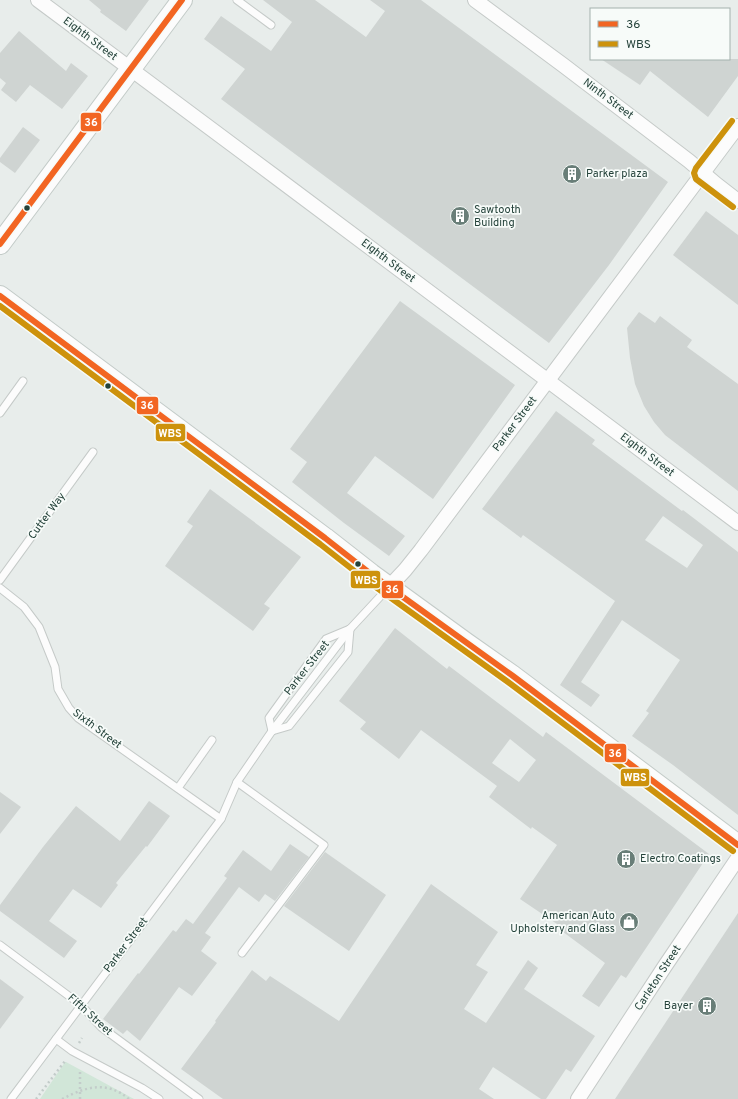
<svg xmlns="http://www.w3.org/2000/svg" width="738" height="1099" viewBox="0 0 738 1099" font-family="Overpass,sans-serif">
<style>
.green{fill:#d1e6d8}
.building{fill:#cfd4d2;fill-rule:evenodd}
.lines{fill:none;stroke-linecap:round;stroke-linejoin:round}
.lane-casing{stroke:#c5cac8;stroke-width:9}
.street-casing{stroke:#c5cac8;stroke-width:16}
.secondary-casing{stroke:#c3cbc8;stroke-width:22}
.path{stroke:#c3ccca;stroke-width:2.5;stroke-dasharray:2 3;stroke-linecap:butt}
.lane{stroke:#fcfcfc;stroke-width:7}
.street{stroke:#fcfcfc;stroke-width:14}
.secondary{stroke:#fcfcfc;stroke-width:20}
.bus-1-casing{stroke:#f7fbf9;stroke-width:9}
.bus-2-casing{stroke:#f7fbf9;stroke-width:9}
.bus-1{stroke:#f26522;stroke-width:6}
.bus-2{stroke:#cd920c;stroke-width:6}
.bus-dot{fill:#24423a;stroke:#f7fbf9;stroke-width:1.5}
.labels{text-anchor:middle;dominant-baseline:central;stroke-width:3.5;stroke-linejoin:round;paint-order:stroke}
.street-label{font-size:11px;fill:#24423a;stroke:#f7fbf9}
.poi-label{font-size:11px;fill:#24423a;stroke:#f7fbf9;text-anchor:start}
.line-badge{stroke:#f7fbf9;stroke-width:1.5}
.badge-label{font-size:11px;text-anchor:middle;font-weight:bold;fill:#fff}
</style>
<rect width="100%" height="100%" fill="#e8edeb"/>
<path class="green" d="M65 1062H66L134 1099H40Z"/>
<g class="building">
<path d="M89 0H149L126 31 100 12 101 10Z"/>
<path d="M263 0H315L366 37 385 11 370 0H421L668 182 609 265 549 343 221 99 245 69 204 39 221 16 271 51 292 22Z"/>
<path d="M19 31 66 71 71 63 88 76 62 109 30 85 16 102 1 90 6 83 0 78V53Z"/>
<path d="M601 59H738V76L708 117 650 71 640 85Z"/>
<path d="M23 127 40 140 15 173 0 162V158Z"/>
<path d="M706 211 738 235V305L673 255Z"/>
<path d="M400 301 515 385 433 499 375 456 347 493 405 536 389 556 344 523 292 482 307 462 290 449Z"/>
<path d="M639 312 655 323 660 316 692 340 687 347 738 384V491L665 435 654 422 644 406 635 384 630 358 627 328Z"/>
<path d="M556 411 595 440 592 444 682 511 683 510 738 552V815L673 765 632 736 649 713 646 711 680 660 622 620 581 682 600 695 591 707 560 685 615 601 523 535 521 538 482 509ZM663 516 703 545 687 568 645 540Z"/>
<path d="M210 489 301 557 264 604 270 608 253 631 165 566 193 526 187 522Z"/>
<path d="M395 628 447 669 449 666 543 737 546 732 709 854 626 978 621 975 599 1007 582 996 605 963 555 926 557 924 520 899 557 845 532 827 531 829 489 797 497 786 421 730 399 759 360 729 366 722 339 701ZM510 739 536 760 519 782 492 763Z"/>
<path d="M0 792 21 807 0 834Z"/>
<path d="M149 801 170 816 147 847 146 846 116 883 118 885 101 908 73 889 49 921 77 941 64 958 0 911V905L43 847 76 806 120 841Z"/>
<path d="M290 844 309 857 275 901 265 894 259 902 239 887 205 933 211 937 201 951 217 963 192 996 179 987 140 1041 127 1030 123 1034 103 1019 138 973 139 974 173 930 176 932 186 919 193 924 227 878 224 876 243 850 271 871Z"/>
<path d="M325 852 386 895 349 951 284 906Z"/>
<path d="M431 884 498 932 476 965 488 972 464 1009 486 1023 528 960 538 968 524 989 595 1036 571 1072 566 1069 546 1099H541L493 1067 479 1089 494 1099H223L181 1069 216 1022 215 1021 252 970 266 981 270 976 339 1021Z"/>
<path d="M738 913V1099H615Z"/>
<path d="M0 979 24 997 0 1029Z"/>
</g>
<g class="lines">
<defs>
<g id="lane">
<path d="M237 0 271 25"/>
<path d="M0 413 23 381"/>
<path d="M0 580 93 452"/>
<path d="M0 588 24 607 39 627 55 667 58 689 69 708 78 718 221 819"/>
<path d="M272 731 269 718 326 639 350 629 389 587"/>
<path d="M272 731 289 726 348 652 350 629"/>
<path d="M237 782 324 845 242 953"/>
<path d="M178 788 212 740"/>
<path d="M0 945 81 1005 101 1027 199 1099"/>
<path d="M56 1039 72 1051 142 1088 159 1099"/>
<path d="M11 1099 221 819 237 782 272 731 350 629"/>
</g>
<g id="street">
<path d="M38 0 277 178 738 523"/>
<path d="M475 0 563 65 689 161 716 184 738 201"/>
<path d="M389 587 405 570 421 550 738 126"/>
<path d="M578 1099 665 966 738 858"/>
</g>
<g id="secondary">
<path d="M0 244 182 0"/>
<path d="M0 296 325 538 371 574 466 643 513 676 738 845"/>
</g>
</defs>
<use href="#lane" class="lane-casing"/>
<use href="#street" class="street-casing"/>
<use href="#secondary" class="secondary-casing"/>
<g class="path">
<path d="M79 1043 82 1038"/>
<path d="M36 1099 65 1061"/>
<path d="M62 1099C86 1087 106 1080 129 1099"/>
<path d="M80 1099V1070"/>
</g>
<use href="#lane" class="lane"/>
<use href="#street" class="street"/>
<use href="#secondary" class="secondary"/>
<defs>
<g id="bus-1">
<path d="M0 244 182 0"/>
<path d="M0 296 325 538 371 574 513 676 738 845"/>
</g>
<g id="bus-2">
<path d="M732 121 696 168 694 173 696 179 733 207"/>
<path d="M0 306 320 544 366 580 508 682 733 851"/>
</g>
</defs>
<use href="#bus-1" class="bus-1-casing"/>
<use href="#bus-2" class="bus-2-casing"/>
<use href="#bus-1" class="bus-1"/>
<use href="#bus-2" class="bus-2"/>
</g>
<defs>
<symbol id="building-disc" viewBox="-11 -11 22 22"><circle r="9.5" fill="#697e78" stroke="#f7fbf9"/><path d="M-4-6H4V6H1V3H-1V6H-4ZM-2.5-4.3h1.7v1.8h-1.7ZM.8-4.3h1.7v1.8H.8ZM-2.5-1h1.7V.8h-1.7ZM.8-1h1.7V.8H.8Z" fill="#fff"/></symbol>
<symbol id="shop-disc" viewBox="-11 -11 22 22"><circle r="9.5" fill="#697e78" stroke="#f7fbf9"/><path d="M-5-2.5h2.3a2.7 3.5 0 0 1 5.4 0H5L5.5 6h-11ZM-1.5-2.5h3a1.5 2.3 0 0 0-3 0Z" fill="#fff"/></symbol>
</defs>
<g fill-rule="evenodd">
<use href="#building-disc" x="561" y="163" width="22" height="22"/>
<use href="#building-disc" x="449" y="205" width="22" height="22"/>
<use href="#building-disc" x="615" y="848" width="22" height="22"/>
<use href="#shop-disc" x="618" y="911" width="22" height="22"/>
<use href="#building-disc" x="696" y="995" width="22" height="22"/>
</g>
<g class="bus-dot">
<circle cx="27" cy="208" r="3.5"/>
<circle cx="108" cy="386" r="3.5"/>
<circle cx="358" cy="564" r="3.5"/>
</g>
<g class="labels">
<g class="street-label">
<text transform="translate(90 39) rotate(37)">Eighth Street</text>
<text transform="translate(608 99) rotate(37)">Ninth Street</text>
<text transform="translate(388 261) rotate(37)">Eighth Street</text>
<text transform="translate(515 424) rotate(-53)">Parker Street</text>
<text transform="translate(647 455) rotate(37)">Eighth Street</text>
<text transform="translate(47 516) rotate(-54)">Cutter Way</text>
<text transform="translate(307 668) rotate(-52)">Parker Street</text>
<text transform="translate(97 729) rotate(37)">Sixth Street</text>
<text transform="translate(126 945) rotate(-53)">Parker Street</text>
<text transform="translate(658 978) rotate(-57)">Carleton Street</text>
<text transform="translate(90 1015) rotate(42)">Fifth Street</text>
</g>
<g class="poi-label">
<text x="586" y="174">Parker plaza</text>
<text x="474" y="210">Sawtooth<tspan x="474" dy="13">Building</tspan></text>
<text x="640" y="859">Electro Coatings</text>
<text x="615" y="916" text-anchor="end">American Auto<tspan x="615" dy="13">Upholstery and Glass</tspan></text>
<text x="693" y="1006" text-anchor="end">Bayer</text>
</g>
</g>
<g class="line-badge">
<rect x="80" y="112" width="22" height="20" rx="4" fill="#f26522"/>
<rect x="136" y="396" width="23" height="19" rx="4" fill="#f26522"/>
<rect x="155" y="423" width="31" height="19" rx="4" fill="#cd920c"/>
<rect x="350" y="570" width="31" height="19" rx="4" fill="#cd920c"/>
<rect x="381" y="580" width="23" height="19" rx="4" fill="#f26522"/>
<rect x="604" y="743" width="23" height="20" rx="4" fill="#f26522"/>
<rect x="620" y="768" width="30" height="19" rx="4" fill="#cd920c"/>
</g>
<g class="badge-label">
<text x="91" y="126">36</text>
<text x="147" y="409">36</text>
<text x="170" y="437">WBS</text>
<text x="366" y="584">WBS</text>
<text x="392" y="593">36</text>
<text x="615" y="757">36</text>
<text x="635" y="781">WBS</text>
</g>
<rect x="590" y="8" width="140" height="52" fill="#f7fbf9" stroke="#a3b1ad"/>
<rect x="598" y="21" width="20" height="6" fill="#f26522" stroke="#a3b1ad"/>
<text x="626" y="28" font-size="12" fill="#24423a">36</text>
<rect x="598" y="41" width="20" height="6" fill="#cd920c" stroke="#a3b1ad"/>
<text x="626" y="48" font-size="12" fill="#24423a">WBS</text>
</svg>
